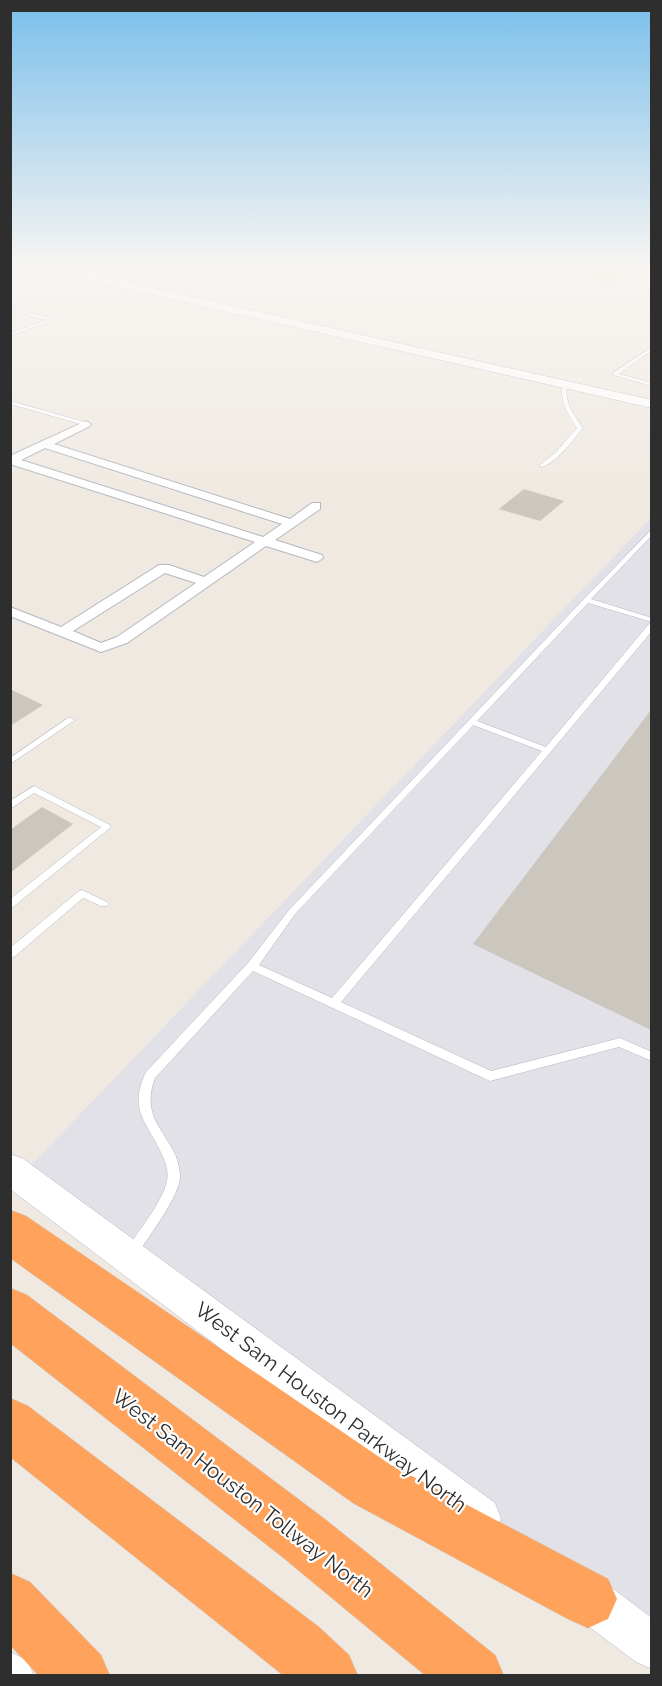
<svg xmlns="http://www.w3.org/2000/svg" width="662" height="1686" viewBox="0 0 662 1686" font-family="Raleway,sans-serif">
<style>
.industrial{fill:#e3e1e8}
.green{fill:#b6e59e}
.building{fill:#cbc7bf}
.lines{fill:none;stroke-linecap:round;stroke-linejoin:round}
.lane-casing{stroke:#b4b7c1;stroke-width:1}
.street-casing{stroke:#b4b7c1;stroke-width:2}
.secondary-casing{stroke:#b4b7c1;stroke-width:1}
.highway-casing{stroke:#c9c9c9;stroke-width:1}
.lane{fill:#fff;fill-rule:evenodd}
.street{fill:#fff;fill-rule:evenodd}
.secondary{fill:#fff;fill-rule:evenodd}
.highway{fill:#ffa35c;fill-rule:evenodd}
.labels{text-anchor:middle;dominant-baseline:central;stroke-width:4.5;stroke-linejoin:round;paint-order:stroke}
.near-street-label{font-size:21px;fill:#2e2e2e;stroke:#fff}
</style>
<rect width="100%" height="100%" fill="#efe9e1"/>
<path class="industrial" d="M651 518V1646L21 1176Z"/>
<path class="green" d="M520 268H636L610 284Z"/>
<g class="building">
<path d="M524 489 564 501 540 521 499 509Z"/>
<path d="M10 689 43 705 10 726Z"/>
<path d="M651 710V1030L473 944Z"/>
<path d="M42 807 73 824 10 873V830Z"/>
</g>
<g class="lines">
<defs>
<g id="lane">
<path d="M12 268H19L28 271 26 272Z"/>
<path d="M10 308 54 319V320L10 336V333L47 320 10 310Z"/>
<path d="M652 347V350L619 374 652 383V386L613 375V373Z"/>
<path d="M565 383 567 384C564 402 573 413 583 428 574 439 554 466 540 467V465L556 452 577 428C568 413 559 402 563 384Z"/>
<path d="M10 401 88 423 89 424 84 425 10 404Z"/>
<path d="M652 529V535L591 599 652 618V622L588 603 477 721 546 747 649 624H652V631L341 1002 491 1071 620 1038 652 1052V1061L619 1047 490 1081 253 971 155 1078C137 1125 179 1136 180 1176 181 1195 147 1239 136 1256L132 1258 128 1256 126 1252 128 1248C139 1230 164 1200 167 1180 169 1173 166 1164 163 1157 149 1123 127 1112 146 1072L248 963 289 910 584 599ZM473 725 542 751 332 998 259 965 295 914Z"/>
<path d="M68 718H71L75 720 10 764V758Z"/>
<path d="M34 786 110 825 111 827 13 907 10 908V899L101 827 34 793 10 809V801Z"/>
<path d="M82 890 107 902 109 904 107 906H101L83 898 14 957 10 958V948L79 891Z"/>
</g>
<path id="street" d="M86 421 91 424 90 426 54 444 290 519 312 503H320V509L275 540 322 555 323 558 317 562 266 546 127 643 101 652 10 616V607L61 627 159 565H169L204 577 255 542 10 464V456ZM45 448 282 524 263 537 21 460ZM165 573 196 583 117 637 101 643 73 631Z"/>
<g id="secondary">
<path d="M23 268H39L10 279V272Z"/>
<path d="M43 268H63L652 400V408L48 271Z"/>
<path d="M10 1154 22 1158 495 1503 501 1518 495 1533 480 1539 465 1533 10 1189Z"/>
<path d="M584 1573 600 1579 652 1618V1669L636 1662 568 1611 562 1595 568 1579Z"/>
<path d="M10 1652 27 1660 34 1676H10Z"/>
</g>
<g id="highway">
<path d="M10 1210 26 1216 391 1465 608 1579 617 1599 608 1619 588 1628 568 1619 353 1503 10 1258Z"/>
<path d="M10 1288 27 1295 326 1520 495 1655 504 1676H426L286 1560 10 1343Z"/>
<path d="M10 1398 28 1406 319 1627 349 1655 358 1676H284L10 1457Z"/>
<path d="M10 1573 30 1582 101 1655 110 1676H39L10 1645Z"/>
</g>
</defs>
<use href="#lane" class="lane-casing"/>
<use href="#street" class="street-casing"/>
<use href="#secondary" class="secondary-casing"/>
<use href="#highway" class="highway-casing"/>
<use href="#lane" class="lane"/>
<use href="#street" class="street"/>
<use href="#secondary" class="secondary"/>
<use href="#highway" class="highway"/>
</g>
<linearGradient id="sky" x2="0" y2="1"><stop stop-color="#7abfeb"/><stop offset="0.53" stop-color="#f8f5f2"/><stop offset="1" stop-color="#f8f5f2" stop-opacity="0"/></linearGradient>
<rect width="662" height="504" fill="url(#sky)"/>
<g class="labels">
<g class="near-street-label">
<text transform="translate(331 1407) rotate(37)">West Sam Houston Parkway North</text>
<text transform="translate(243 1493) rotate(38)">West Sam Houston Tollway North</text>
</g>
</g>
<rect width="662" height="1686" fill="none" stroke="#2e2e2e" stroke-width="24"/>
</svg>
